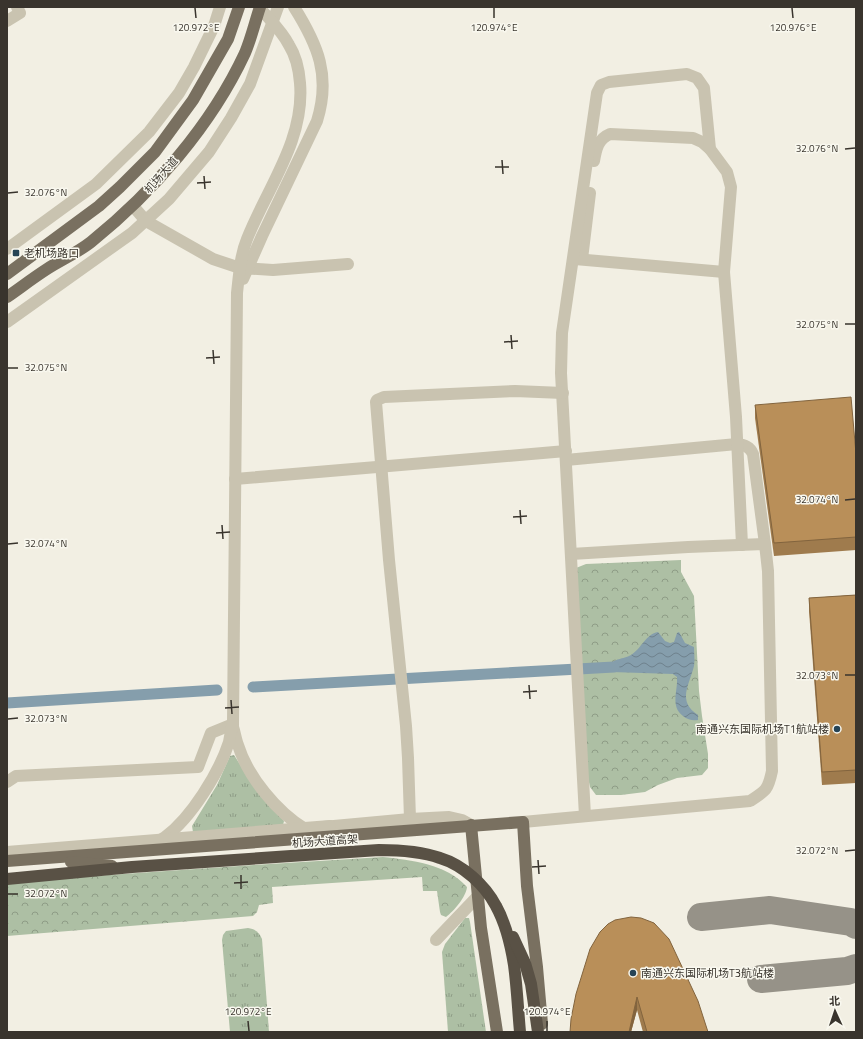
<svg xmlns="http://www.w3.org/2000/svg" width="863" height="1039" viewBox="0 0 863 1039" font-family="'Titillium Web','Noto Sans SC',sans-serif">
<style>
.grass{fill:url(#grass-tufts)}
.forest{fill:url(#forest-crowns)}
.water{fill:url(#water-waves)}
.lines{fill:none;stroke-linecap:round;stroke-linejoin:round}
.canal{stroke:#859eac;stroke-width:11}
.taxiway{stroke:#969288;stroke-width:28}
.minor{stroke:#c9c3b0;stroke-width:12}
.major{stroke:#797060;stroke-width:12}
.highway{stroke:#595145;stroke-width:12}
.wall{fill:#9f7b4d}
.shaded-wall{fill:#82643e}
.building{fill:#b98f59;stroke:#82643e}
.ticks{fill:none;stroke:#39342d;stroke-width:1.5}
.poi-dot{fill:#264456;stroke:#f9f8ef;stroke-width:1.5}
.labels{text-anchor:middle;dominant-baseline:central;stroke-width:3;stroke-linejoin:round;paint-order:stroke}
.street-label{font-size:11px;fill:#39342d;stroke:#f9f8ef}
.poi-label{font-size:11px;fill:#39342d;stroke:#f9f8ef;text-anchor:start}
.ticks-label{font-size:10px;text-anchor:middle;fill:#39342d;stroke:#f9f8ef;stroke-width:3;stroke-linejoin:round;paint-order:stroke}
</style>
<defs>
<pattern id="grass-tufts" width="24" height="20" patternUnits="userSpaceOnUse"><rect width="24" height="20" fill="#adbfa4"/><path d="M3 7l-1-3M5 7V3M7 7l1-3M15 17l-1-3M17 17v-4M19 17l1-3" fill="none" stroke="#8e9c86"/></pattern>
<pattern id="forest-crowns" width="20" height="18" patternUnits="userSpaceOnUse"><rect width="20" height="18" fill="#adbfa4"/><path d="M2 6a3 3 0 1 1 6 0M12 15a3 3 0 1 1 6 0" fill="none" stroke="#8e9c86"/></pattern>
<pattern id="water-waves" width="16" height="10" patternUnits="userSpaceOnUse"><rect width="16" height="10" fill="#859eac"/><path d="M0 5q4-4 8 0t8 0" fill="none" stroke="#6e828c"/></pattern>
</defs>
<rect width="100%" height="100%" fill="#f2efe3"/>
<g class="grass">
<path d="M234 755 248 777 284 821 283 825 193 832 192 826 217 785 230 756Z"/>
<path d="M465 918H469L470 922 486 1032H448L442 952 445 944Z"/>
<path d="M248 928C255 929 259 932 262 939L269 1032H230L222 940 223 935 226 931Z"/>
</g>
<g class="forest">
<path d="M681 560V572L694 596 699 691 702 716 708 754V768L702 775 677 778 658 785 645 792 621 795H596L590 787 585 763 576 568 586 564Z"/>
<path d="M383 857C411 860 447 864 467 887 466 897 454 911 446 917L441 915 440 912 437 891H423L422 877 272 887 273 903 259 905 257 912 253 916 7 936V882L254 865Z"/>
</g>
<path class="water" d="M658 632 665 641 670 643 674 642 677 633 679 632 685 643 694 647C694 653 695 660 694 666 689 686 677 701 698 715V720C693 721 688 720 683 716 670 706 678 691 677 677L673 674 611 672 609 667C614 657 623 660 631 655 641 649 646 634 658 632Z"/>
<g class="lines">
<g class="canal">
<path d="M253 687 614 667"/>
<path d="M7 703 217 690"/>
</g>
<g class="taxiway">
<path d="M701 917 770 910 851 922 856 925"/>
<path d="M761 979 847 971 856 968"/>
</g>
<g class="minor">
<path d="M7 21 20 13 17 7"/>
<path d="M594 161C596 149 598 139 610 134L693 138 702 142 710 149"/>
<path d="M133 206 146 221 213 259 240 268 273 270 348 264"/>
<path d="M7 249 96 184 149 132 179 93 194 67 214 26 220 7"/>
<path d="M575 259 724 272"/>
<path d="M582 259 590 193"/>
<path d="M243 279 262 236 317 121C331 76 318 45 294 7"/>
<path d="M7 322 132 233 169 199 209 152 231 118 250 84 278 7"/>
<path d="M566 460 737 444C745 445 750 447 753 454L765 544"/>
<path d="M235 479 566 451"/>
<path d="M233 727C235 733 236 740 238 745 248 777 277 812 305 829"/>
<path d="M7 782 16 776 198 767 211 733 233 724"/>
<path d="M585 816 561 373 562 333 597 93 601 85 609 82 687 74 697 78 704 88 710 149 727 172 731 187 724 272 736 417 742 545"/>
<path d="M410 819 408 758 406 726 389 560 376 402 377 400 384 397 515 391 563 393"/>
<path d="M523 822 750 801C766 791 768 790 772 771L768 571 765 544 688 547 571 554"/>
<path d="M323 827 410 819 449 817 462 820 471 825"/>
<path d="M137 849C147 846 157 843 165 837 191 818 219 773 229 742 230 737 231 730 233 724L237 293C239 276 240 256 247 239 267 188 305 140 300 83 299 70 296 56 289 45 282 31 269 19 259 7"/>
<path d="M7 852 330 826"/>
<path d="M436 940 478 896"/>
</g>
<g class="major">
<path d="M7 274 99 206 120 187 155 152 193 100 228 39 239 7"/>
<path d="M7 297C20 288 33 278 47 269 61 260 77 253 91 242 153 192 211 126 245 53 251 39 255 22 260 7"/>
<path d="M471 825 481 928 497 1032"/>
<path d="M7 861 523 822 527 886 537 967 542 1024"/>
<path d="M71 862 112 866"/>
</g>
<g class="highway">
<path d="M7 879 132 867 379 850C400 850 420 851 440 858 463 865 485 885 496 906 506 924 511 946 514 965 517 987 518 1010 520 1032"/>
<path d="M513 937 525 963 531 984 538 1032"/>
</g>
</g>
<g class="wall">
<path d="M755 405 856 454V550L774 556 755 418Z"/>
<path d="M856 595V783L822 785 809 611V598Z"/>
<path d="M631 917 708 1032H643L637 1010 631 1032H570Z"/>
</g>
<path class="shaded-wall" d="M637 997V1010L631 1032H629Z"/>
<g class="building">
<path d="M851 397 856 454V537L774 543 755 405Z"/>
<path d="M856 595V770L822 772 809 598Z"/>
<path d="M631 917 641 918 654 923 669 939 698 1001 708 1032H647L637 997 629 1032H570L571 1019 576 994 590 949 600 932 608 924 615 920Z"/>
</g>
<path class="ticks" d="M195 8 196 18M494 8V18M792 8 793 18M845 149 855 148M502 160 503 174M495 167H509M204 176 205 189M197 183 211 182M8 193 18 192M845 324H855M511 335 512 349M504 342 518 341M213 350 214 364M206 358 220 357M8 368H18M845 500 855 499M520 510 521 524M513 517 527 516M222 525 223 539M216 533 230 532M8 544 18 543M845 675H855M529 685 530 699M523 692 537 691M231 700 232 714M225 708 239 707M8 719 18 718M845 851 855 850M538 860 539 874M532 867 546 866M241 875V889M234 883 248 882M8 894H18M248 1021 249 1031M547 1021V1031"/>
<g class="poi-dot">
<rect x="12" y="249" width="8" height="8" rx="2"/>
<circle cx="837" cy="729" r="4"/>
<circle cx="633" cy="973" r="4"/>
</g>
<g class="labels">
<g class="street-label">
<text transform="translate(161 175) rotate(-49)">机场大道</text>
<text transform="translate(325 841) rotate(-4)">机场大道高架</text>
</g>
<g class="poi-label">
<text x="24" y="253">老机场路口</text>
<text x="829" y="729" text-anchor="end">南通兴东国际机场T1航站楼</text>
<text x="641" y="973">南通兴东国际机场T3航站楼</text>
</g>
</g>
<g class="ticks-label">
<text x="196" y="31">120.972°E</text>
<text x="494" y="31">120.974°E</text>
<text x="793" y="31">120.976°E</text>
<text x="817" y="152">32.076°N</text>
<text x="46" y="196">32.076°N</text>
<text x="817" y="328">32.075°N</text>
<text x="46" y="371">32.075°N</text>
<text x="817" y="503">32.074°N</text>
<text x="46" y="547">32.074°N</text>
<text x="817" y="679">32.073°N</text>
<text x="46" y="722">32.073°N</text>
<text x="817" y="854">32.072°N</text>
<text x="46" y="897">32.072°N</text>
<text x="248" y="1015">120.972°E</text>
<text x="547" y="1015">120.974°E</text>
</g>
<rect width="863" height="1039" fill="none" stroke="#39342d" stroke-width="16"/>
<g transform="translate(835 1011) rotate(357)" stroke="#f9f8ef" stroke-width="3" paint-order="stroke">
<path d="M0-3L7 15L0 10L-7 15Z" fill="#39342d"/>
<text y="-6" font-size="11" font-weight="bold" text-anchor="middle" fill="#39342d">北</text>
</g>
</svg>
